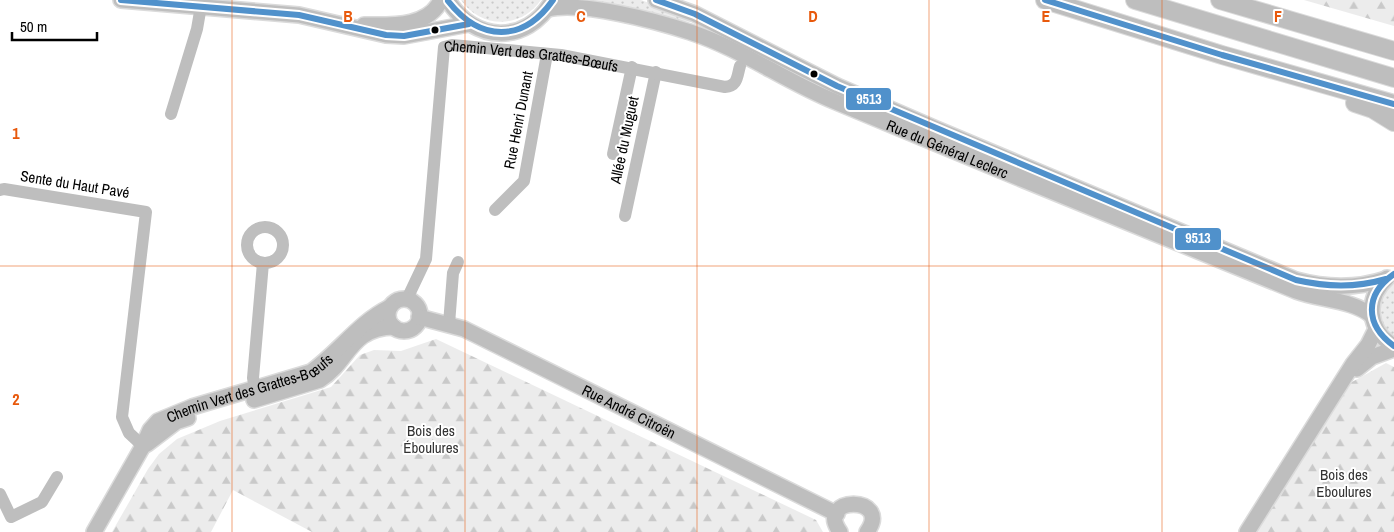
<svg xmlns="http://www.w3.org/2000/svg" width="1394" height="532" viewBox="0 0 1394 532" font-family="'Archivo Narrow',sans-serif">
<style>
.grass{fill:url(#grass-dots)}
.forest{fill:url(#forest-firs)}
.lines{fill:none;stroke-linecap:round;stroke-linejoin:round}
.major-casing{stroke:#dbdbdb;stroke-width:18}
.highway-casing{stroke:#dbdbdb;stroke-width:20}
.minor{stroke:#bebebe;stroke-width:12}
.major{stroke:#bebebe;stroke-width:15}
.highway{stroke:#bebebe;stroke-width:18}
.bus-1-casing{stroke:#fff;stroke-width:10}
.bus-1{stroke:#5091cb;stroke-width:6}
.grid{fill:none;stroke:#e8590c;stroke-width:1;stroke-opacity:0.55}
.bus-dot{fill:#000;stroke:#fff;stroke-width:2}
.labels{text-anchor:middle;dominant-baseline:central;stroke-width:4;stroke-linejoin:round;paint-order:stroke}
.street-label{font-size:15px;fill:#000;stroke:#fff}
.park-label{font-size:15px;fill:#333;stroke:#fff}
.grid-label{font-size:16px;text-anchor:middle;font-weight:bold;fill:#e8590c;stroke:#fff;stroke-width:4;stroke-linejoin:round;paint-order:stroke}
.line-badge{stroke:#fff;stroke-width:2}
.badge-label{font-size:14px;text-anchor:middle;font-weight:bold;fill:#fff}
</style>
<defs>
<pattern id="grass-dots" width="8" height="8" patternUnits="userSpaceOnUse" patternTransform="scale(1.25)"><rect width="8" height="8" fill="#ececec"/><path d="M2 2h.1M6 6h.1" fill="none" stroke="#c9c9c9" stroke-width="1.8" stroke-linecap="round"/></pattern>
<pattern id="forest-firs" width="22" height="20" patternUnits="userSpaceOnUse" patternTransform="scale(1.25)"><rect width="22" height="20" fill="#ececec"/><path d="M5 1l3.5 6h-7zM16 11l3.5 6h-7z" fill="#c9c9c9"/></pattern>
</defs>
<rect width="100%" height="100%" fill="#fff"/>
<g class="grass">
<path d="M461 0H541C521 29 481 29 461 0Z"/>
<path d="M563 0H641L695 20 694 22 673 21Z"/>
<path d="M1394 282V337C1375 323 1375 297 1394 282Z"/>
</g>
<g class="forest">
<path d="M1304 0H1394V26Z"/>
<path d="M436 339 816 520 823 532H312L233 490 211 532H112L148 469 159 454 177 439 220 421 331 387 360 355 374 350 401 351Z"/>
<path d="M1386 363 1394 367V532H1254L1352 382Z"/>
</g>
<g class="lines">
<defs>
<g id="major">
<path d="M121 0 299 15 386 35 404 36 469 24"/>
<path d="M448 0C473 43 527 45 552 1"/>
<path d="M656 0 695 14 837 86 934 128 1296 280C1326 288 1356 289 1386 279"/>
<path id="s2" d="M548 9C582 1 656 21 690 32 742 49 786 82 836 102 989 166 1142 229 1296 291 1320 300 1354 300 1372 316"/>
<path d="M364 25C390 25 428 28 441 0"/>
<path d="M1387 278C1365 298 1367 331 1394 346"/>
<circle cx="404" cy="315" r="16"/>
<path id="s3" d="M419 317 464 329 837 514"/>
<path d="M1357 369 1372 357 1394 349"/>
<path d="M254 400 320 380C350 361 349 328 394 327"/>
<path d="M147 444 176 422 188 418"/>
<path id="s4" d="M94 532 143 446 150 430 158 421 192 407 311 372C340 351 358 323 390 307"/>
<path d="M840 532C814 495 893 495 867 532"/>
<path d="M1247 532 1353 364 1368 345 1376 329"/>
</g>
<g id="highway">
<path d="M1045 0 1222 55 1394 104"/>
<path d="M1135 0 1394 78"/>
<path d="M1220 0 1394 51"/>
<path d="M1355 103 1373 109 1394 122"/>
</g>
</defs>
<use href="#major" class="major-casing"/>
<use href="#highway" class="highway-casing"/>
<g class="minor">
<path d="M171 114 197 29 201 6"/>
<path d="M613 154 632 67"/>
<path d="M0 190 4 189 146 212 122 417 129 433 143 446"/>
<path d="M495 210 524 181 547 54"/>
<path d="M625 216 656 72"/>
<circle cx="265" cy="245" r="18"/>
<path id="s1" d="M407 299 426 259 444 47 452 45 561 55 725 87C738 86 737 76 740 66"/>
<path d="M449 324 453 273 458 262"/>
<path d="M257 397 253 378 263 263"/>
<path d="M0 494 11 517 42 502 57 477"/>
</g>
<use href="#major" class="major"/>
<use href="#highway" class="highway"/>
<defs>
<g id="bus-1">
<path d="M121 0 299 15 386 35 404 36 469 24"/>
<path d="M656 0 695 14 837 86 1296 280C1327 287 1355 288 1386 279"/>
<path d="M1045 0 1222 55 1394 104"/>
<path d="M448 1C480 42 523 43 553 0"/>
<path d="M1394 274C1364 295 1365 325 1394 346"/>
</g>
</defs>
<use href="#bus-1" class="bus-1-casing"/>
<use href="#bus-1" class="bus-1"/>
</g>
<path class="grid" d="M232 0V532M465 0V532M697 0V532M929 0V532M1162 0V532M0 266H1394"/>
<g class="bus-dot">
<circle cx="435" cy="30" r="4.5"/>
<circle cx="814" cy="74" r="4.5"/>
</g>
<g class="labels">
<g class="street-label">
<text stroke="none"><textPath href="#s1" startOffset="345">Chemin Vert des Grattes-Bœufs</textPath></text>
<text transform="translate(518 120) rotate(-79)">Rue Henri Dunant</text>
<text transform="translate(624 140) rotate(-78)">Allée du Muguet</text>
<text stroke="none"><textPath href="#s2" startOffset="428">Rue du Général Leclerc</textPath></text>
<text transform="translate(75 184) rotate(9)">Sente du Haut Pavé</text>
<text stroke="none"><textPath href="#s4" startOffset="226">Chemin Vert des Grattes-Bœufs</textPath></text>
<text stroke="none"><textPath href="#s3" startOffset="231">Rue André Citroën</textPath></text>
</g>
<g class="park-label">
<text x="431" y="430">Bois des<tspan x="431" dy="17">Éboulures</tspan></text>
<text x="1344" y="474">Bois des<tspan x="1344" dy="17">Eboulures</tspan></text>
</g>
</g>
<g class="grid-label">
<text x="348" y="22">B</text>
<text x="581" y="22">C</text>
<text x="813" y="22">D</text>
<text x="1046" y="22">E</text>
<text x="1278" y="22">F</text>
<text x="16" y="139">1</text>
<text x="16" y="405">2</text>
</g>
<g class="line-badge">
<rect x="845" y="87" width="47" height="24" rx="5" fill="#5091cb"/>
<rect x="1174" y="227" width="48" height="24" rx="5" fill="#5091cb"/>
</g>
<g class="badge-label">
<text x="869" y="104">9513</text>
<text x="1198" y="243">9513</text>
</g>
<path d="M12 32v8h85v-8" fill="none" stroke="#000000" stroke-width="2.5"/>
<text x="20" y="32" font-size="15" fill="#000000" stroke="#ffffff" stroke-width="4" paint-order="stroke">50 m</text>
</svg>
